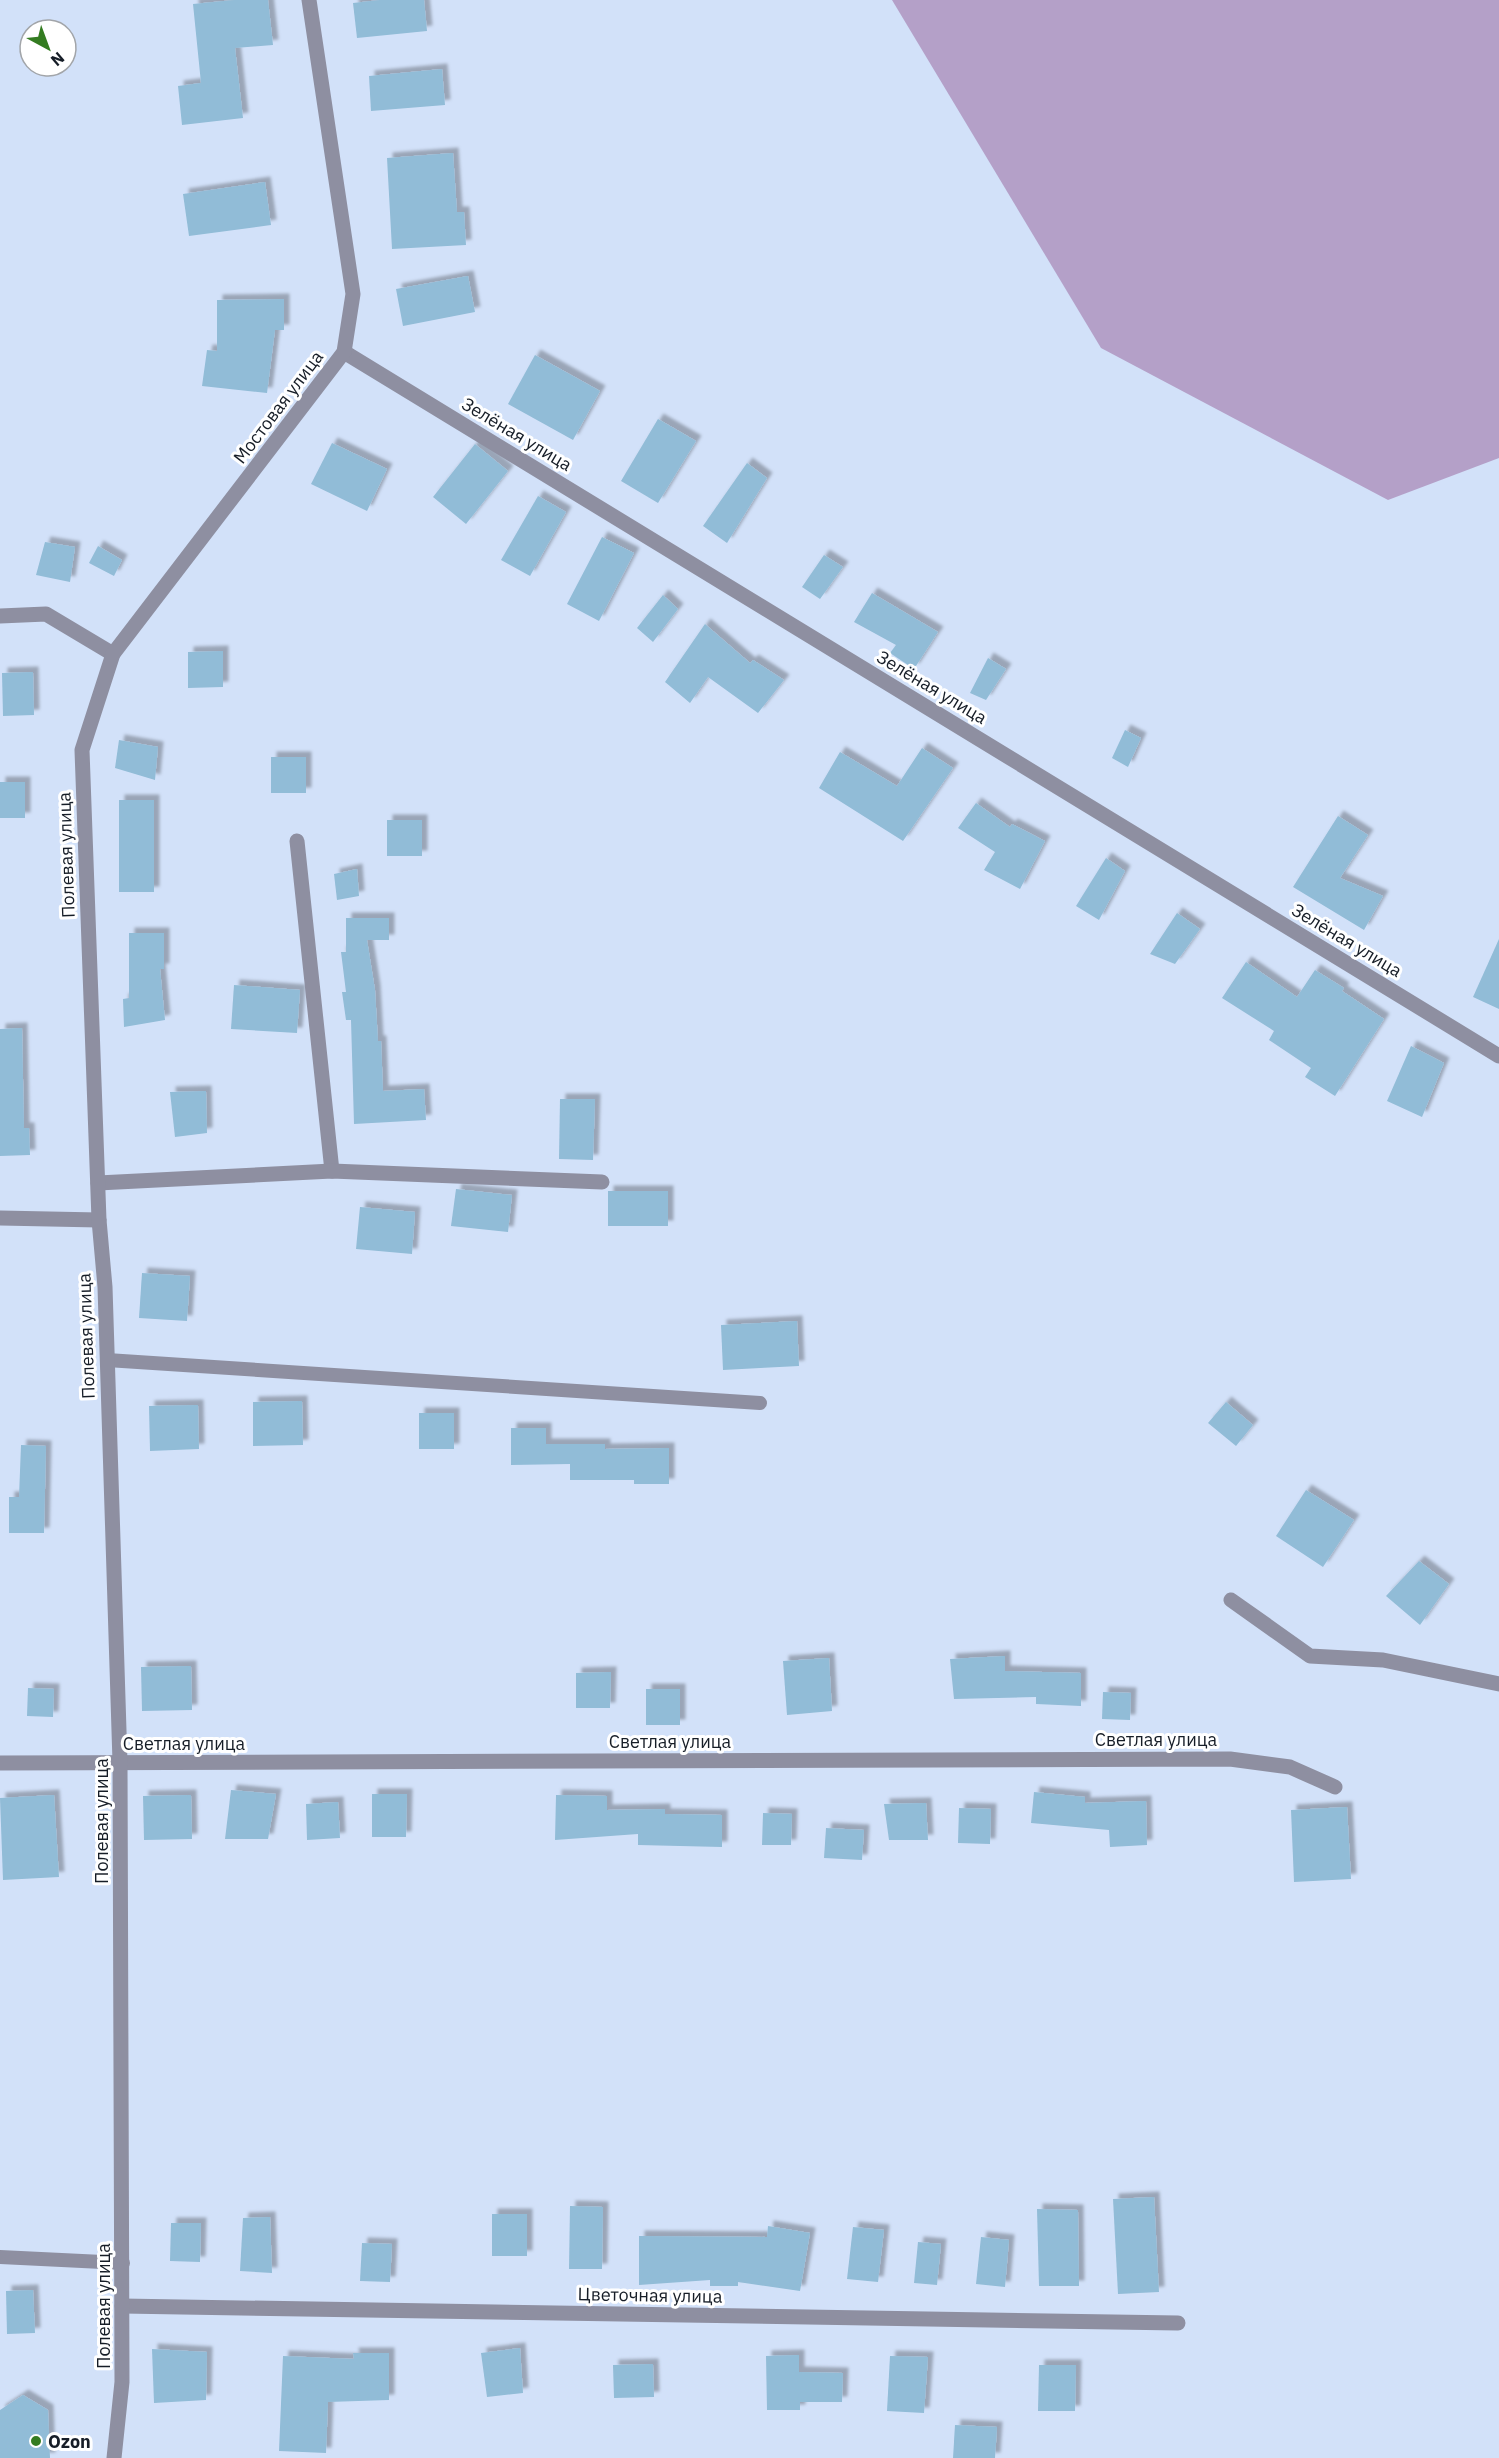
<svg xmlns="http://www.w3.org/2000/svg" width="1499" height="2458" viewBox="0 0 1499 2458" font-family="'IBM Plex Sans',sans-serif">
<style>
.forest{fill:#b4a0c8}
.building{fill:#91bcd7;filter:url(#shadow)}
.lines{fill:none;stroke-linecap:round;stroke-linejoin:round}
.service{stroke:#8e8fa1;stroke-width:14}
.minor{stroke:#8e8fa1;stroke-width:15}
.poi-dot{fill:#347c21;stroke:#fff;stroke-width:2}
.labels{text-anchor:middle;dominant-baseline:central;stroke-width:6;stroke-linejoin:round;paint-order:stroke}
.street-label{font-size:18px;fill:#161d27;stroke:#fff}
.poi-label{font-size:18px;font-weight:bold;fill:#161d27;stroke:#fff;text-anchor:start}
</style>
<defs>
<filter id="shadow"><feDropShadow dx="5.5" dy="-5.5" stdDeviation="1.5" flood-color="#0004"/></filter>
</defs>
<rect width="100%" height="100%" fill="#d2e1f9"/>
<path class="forest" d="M892 0H1499V458L1388 500 1101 348Z"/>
<g class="building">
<path d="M234 0H268L273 45 235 48 243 118 182 125 178 86 201 83 193 4Z"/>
<path d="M380 0H424L427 31 357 38 353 3Z"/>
<path d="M442 69 445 105 371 111 369 76Z"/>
<path d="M453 153 457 212H464L466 245 392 249 387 158Z"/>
<path d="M265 182 271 225 189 236 183 194Z"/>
<path d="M468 276 475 312 403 326 396 289Z"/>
<path d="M284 299V330H275L267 393 202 386 207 350 217 351V300Z"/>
<path d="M535 355 600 391 573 440 508 404Z"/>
<path d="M658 419 696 441 658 503 621 481Z"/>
<path d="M332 443 387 469 367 511 311 484Z"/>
<path d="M475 444 508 471 466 524 433 497Z"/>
<path d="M747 463 767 478 727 543 703 526Z"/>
<path d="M538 496 566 512 530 576 501 560Z"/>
<path d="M602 537 634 553 599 621 567 604Z"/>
<path d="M45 542 75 547 70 582 36 575Z"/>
<path d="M98 546 122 560 114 576 89 563Z"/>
<path d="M824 555 843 567 820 599 802 587Z"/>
<path d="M872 593 938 632 914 669 890 653 896 645 854 622Z"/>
<path d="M663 595 678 609 653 642 637 628Z"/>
<path d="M705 624 750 663 753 660 784 680 758 713 708 677 690 703 665 682Z"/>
<path d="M223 651V687L188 688V652Z"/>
<path d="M988 658 1006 669 986 700 970 693Z"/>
<path d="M33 672 34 715 3 716 2 673Z"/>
<path d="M1125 730 1141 738 1128 767 1112 758Z"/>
<path d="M119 740 158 747 155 780 115 768Z"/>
<path d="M922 748 953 768 903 841 819 788 840 752 897 786Z"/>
<rect x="271" y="757" width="35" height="36"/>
<rect x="0" y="782" width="25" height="36"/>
<rect x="119" y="800" width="35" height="92"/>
<path d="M976 803 1010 827 1012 824 1045 841 1020 889 984 870 995 852 958 828Z"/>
<path d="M1338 816 1368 835 1340 878 1383 896 1364 930 1293 887Z"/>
<rect x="387" y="820" width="35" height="36"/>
<path d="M1106 858 1125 871 1099 920 1076 906Z"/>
<path d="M357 869 359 896 337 900 334 874Z"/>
<path d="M1177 913 1200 929 1175 964 1150 954Z"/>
<path d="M346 918H389V940H367L375 990 378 1041H381L383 1091 424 1089 426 1120 354 1124 351 1020H346L342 992H346L341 952H346Z"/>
<path d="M129 933H164V969H160L165 1020 124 1027 123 999 129 998Z"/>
<path d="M1499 939V1009L1473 997Z"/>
<path d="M1246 962 1297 997 1315 970 1344 988 1342 991 1384 1019 1335 1096 1305 1077 1311 1068 1269 1040 1274 1031 1222 998Z"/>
<path d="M234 985 300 990 297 1033 231 1029Z"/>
<path d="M22 1028 24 1128H29L30 1155 0 1156V1029Z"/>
<path d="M1411 1046 1444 1063 1422 1117 1387 1101Z"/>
<path d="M206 1091 207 1133 175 1137 170 1092Z"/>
<path d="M560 1099H595L593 1160 559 1159Z"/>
<path d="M456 1189 512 1195 508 1232 451 1226Z"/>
<rect x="608" y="1191" width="60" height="35"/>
<path d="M360 1207 415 1212 412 1254 356 1249Z"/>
<path d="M142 1273 190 1276 187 1321 139 1318Z"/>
<path d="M797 1321 799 1366 723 1370 721 1325Z"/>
<path d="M302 1401 303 1445 253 1446V1402Z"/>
<path d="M1226 1402 1253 1425 1236 1446 1208 1423Z"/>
<path d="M198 1405 199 1449 150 1451 149 1406Z"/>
<rect x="419" y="1413" width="35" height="36"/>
<path d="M511 1428H546V1444H605V1449L669 1448V1484H634V1480H570V1464L511 1465Z"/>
<path d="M21 1445 46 1446 44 1533H9V1497H19Z"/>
<path d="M1306 1490 1354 1520 1323 1567 1276 1536Z"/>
<path d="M1419 1561 1449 1584 1420 1625 1386 1596Z"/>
<path d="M1005 1656V1671L1081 1673V1706L1036 1704V1697L954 1699 950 1659Z"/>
<path d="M829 1658 832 1711 787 1715 783 1661Z"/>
<path d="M191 1666 192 1710 142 1711 141 1667Z"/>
<path d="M611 1672 610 1708H576V1673Z"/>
<path d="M28 1688 54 1689 53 1717 27 1716Z"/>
<rect x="646" y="1689" width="34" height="36"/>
<path d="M1103 1692 1131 1693 1130 1720 1102 1719Z"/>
<path d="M231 1790 276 1794 268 1839H225Z"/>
<path d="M1034 1792 1085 1797V1803L1146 1801 1147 1845 1110 1847 1109 1830 1031 1823Z"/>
<path d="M372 1794H407L406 1837H372Z"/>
<path d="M54 1795 59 1877 3 1880 0 1798Z"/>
<path d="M191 1795 192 1839 144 1840 143 1796Z"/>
<path d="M556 1795 607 1796V1810L665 1809V1814L722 1815V1847L638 1845V1834L555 1840Z"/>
<path d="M338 1802 340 1838 307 1840 306 1804Z"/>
<path d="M926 1803 928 1840H889L884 1804Z"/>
<path d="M1347 1807 1351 1879 1294 1882 1291 1810Z"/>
<path d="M959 1808 991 1809 990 1844 958 1843Z"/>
<path d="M763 1813 792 1814 791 1845H762Z"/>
<path d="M826 1828 864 1830 862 1860 824 1858Z"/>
<path d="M1154 2197 1159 2292 1118 2294 1113 2199Z"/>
<path d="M570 2206 603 2207 602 2269H569Z"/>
<path d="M1037 2209 1078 2210 1079 2286H1039Z"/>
<rect x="492" y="2214" width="35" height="42"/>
<path d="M270 2217 272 2273 240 2271 243 2218Z"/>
<path d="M171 2223H201L200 2262 170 2261Z"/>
<path d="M768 2226 810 2233 800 2291 738 2282V2286H710V2280L639 2285V2236L767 2237Z"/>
<path d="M853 2227 884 2230 878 2282 847 2279Z"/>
<path d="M981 2237 1009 2240 1005 2287 976 2284Z"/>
<path d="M918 2242 941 2244 937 2285 914 2283Z"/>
<path d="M362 2243 392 2244 390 2282 360 2281Z"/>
<path d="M33 2290 35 2333 7 2334 6 2291Z"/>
<path d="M520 2348 523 2393 487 2397 481 2353Z"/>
<path d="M152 2349 207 2352 206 2400 154 2403Z"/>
<path d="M353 2353H389V2400L328 2402 326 2453 279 2451 283 2356 354 2359Z"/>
<path d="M799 2355V2372L843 2373 842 2402H800V2410H767L766 2356Z"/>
<path d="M890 2356 928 2357 924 2413 887 2411Z"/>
<path d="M653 2364 654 2397 614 2398 613 2365Z"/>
<path d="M1039 2365H1076L1075 2411H1038Z"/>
<path d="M23 2395 48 2410 50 2458H0V2410Z"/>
<path d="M955 2425 997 2427 995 2458H953Z"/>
</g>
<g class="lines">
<g class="service">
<path d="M107 1360 760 1403"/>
<path d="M0 2257 123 2263"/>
</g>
<g class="minor">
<path d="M344 352 1499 1056"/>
<path d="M0 616 46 614 113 654"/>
<path d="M297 841 332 1171"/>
<path d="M98 1183 332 1171 602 1182"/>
<path d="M0 1218 99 1220"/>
<path d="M1231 1600 1310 1656 1383 1660 1499 1684"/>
<path d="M0 1763 1230 1759 1290 1767 1335 1787"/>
<path d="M122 2306 1178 2323"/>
<path d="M114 2458 122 2382 120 1762 105 1287 99 1220 82 750 113 654 344 352 353 294 309 0"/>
</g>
</g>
<circle class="poi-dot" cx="36" cy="2441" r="6"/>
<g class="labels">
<g class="street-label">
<text transform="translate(278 407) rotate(-53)">Мостовая улица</text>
<text transform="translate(517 434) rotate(31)">Зелёная улица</text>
<text transform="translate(932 687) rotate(31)">Зелёная улица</text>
<text transform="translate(66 855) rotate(-92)">Полевая улица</text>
<text transform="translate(1347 940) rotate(31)">Зелёная улица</text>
<text transform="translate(86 1336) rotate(-92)">Полевая улица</text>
<text x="1156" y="1739">Светлая улица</text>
<text x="670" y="1741">Светлая улица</text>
<text x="184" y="1743">Светлая улица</text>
<text transform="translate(101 1821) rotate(-90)">Полевая улица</text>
<text transform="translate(650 2295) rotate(1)">Цветочная улица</text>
<text transform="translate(103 2306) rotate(-90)">Полевая улица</text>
</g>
<g class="poi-label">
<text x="48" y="2441">Ozon</text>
</g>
</g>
<g transform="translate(48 48) rotate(139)"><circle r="28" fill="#ffffff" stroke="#a2a5a9" stroke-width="1.5"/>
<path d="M0-4.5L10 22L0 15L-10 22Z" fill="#347c21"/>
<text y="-9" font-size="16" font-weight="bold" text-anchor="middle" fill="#161d27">N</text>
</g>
</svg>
